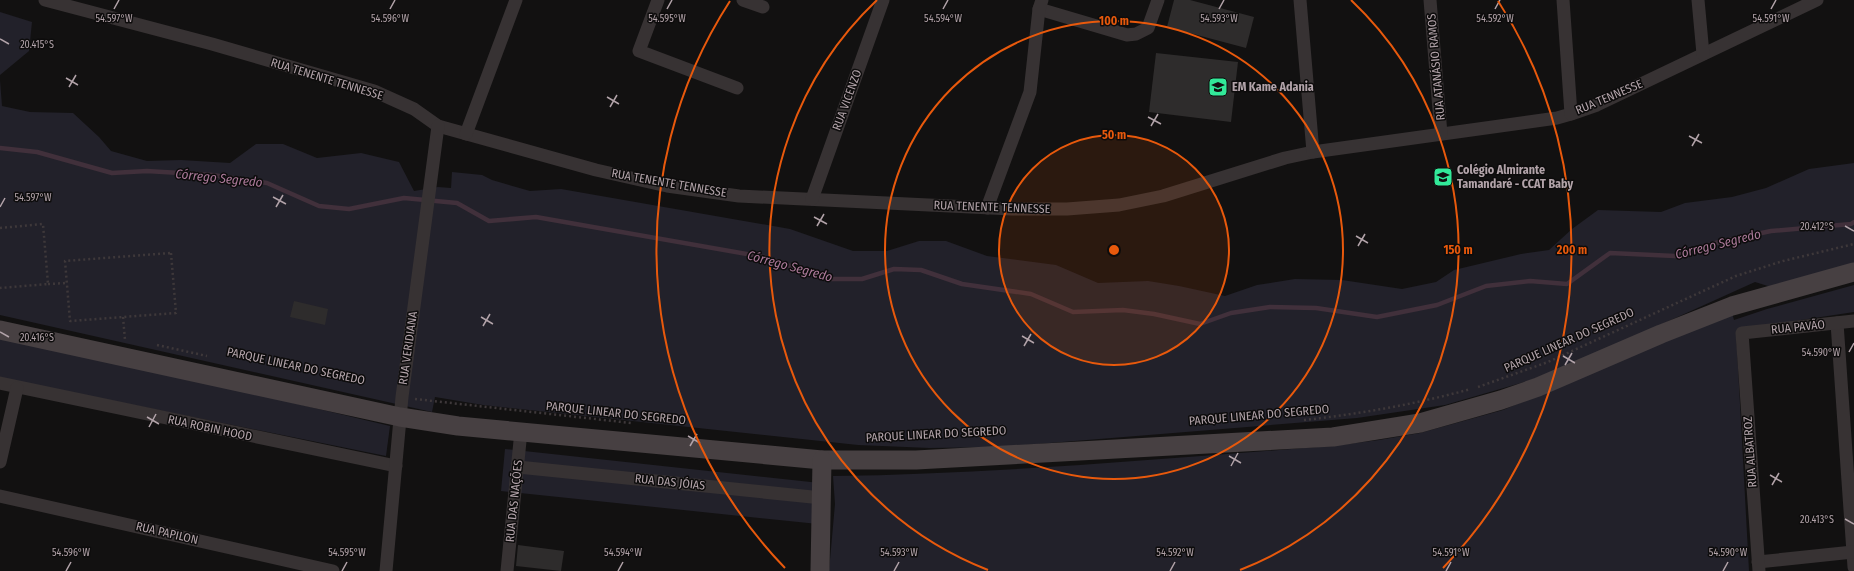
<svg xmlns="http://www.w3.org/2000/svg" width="1854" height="571" viewBox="0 0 1854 571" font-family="'Fira Sans Condensed',sans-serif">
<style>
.green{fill:#22212a}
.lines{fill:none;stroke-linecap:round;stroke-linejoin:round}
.stream{stroke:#41303b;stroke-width:4.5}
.building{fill:#2e2c2c}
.path{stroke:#3e383a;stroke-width:2.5;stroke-dasharray:2 3;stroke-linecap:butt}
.street{stroke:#373233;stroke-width:13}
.secondary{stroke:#474042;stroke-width:19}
.ticks{fill:none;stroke:#b2a3a9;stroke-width:1.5}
.ring{fill:none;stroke:#e8590c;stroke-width:2}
.labels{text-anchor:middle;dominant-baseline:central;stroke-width:3;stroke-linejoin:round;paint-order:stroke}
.street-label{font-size:12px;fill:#b2a3a9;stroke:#0d0c0c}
.poi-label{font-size:12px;font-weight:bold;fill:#b2a3a9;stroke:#0d0c0c;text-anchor:start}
.water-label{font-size:13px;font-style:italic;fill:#ac7a9a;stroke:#0d0c0c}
.ticks-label{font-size:10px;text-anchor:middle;fill:#b2a3a9;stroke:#0d0c0c;stroke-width:3;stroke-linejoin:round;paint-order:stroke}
.centre{fill:#e8590c;stroke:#0d0c0c;stroke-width:2}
.ring-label{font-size:12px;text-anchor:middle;font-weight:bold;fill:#e8590c;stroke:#0d0c0c;stroke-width:3;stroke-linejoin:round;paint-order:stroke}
</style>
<rect width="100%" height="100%" fill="#121111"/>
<g class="green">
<path d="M0 12 32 22 29 51 0 75Z"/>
<path d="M0 80 2 106 30 112 73 113 99 137 111 151 147 161 181 160 230 163 256 144H283L317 158 361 153 399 162 414 191 438 187 451 188 452 172 482 175 492 180 530 191 561 189 790 229 853 251H887L919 241H946L987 256 1056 265 1098 283 1148 281 1179 286 1225 296 1257 285 1295 279 1342 280 1402 289 1436 282 1454 270 1521 254 1549 250 1572 229 1598 210 1661 212 1685 203 1732 197 1766 188 1809 169 1854 163V272L1784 291 1755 282 1567 367 1528 381 1445 405 1357 418 1000 447 930 448 858 445 483 405 435 397 432 412 0 315Z"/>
<path d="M1854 285V312L1736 330 1749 571H829L835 504 833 476C1000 474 1166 458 1332 446L1379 440 1420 433 1503 410 1732 313 1734 320 1767 309Z"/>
<path d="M0 335 127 363 390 426 386 456 0 378Z"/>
<path d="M505 449 820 483 818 524 501 491Z"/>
</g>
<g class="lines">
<path class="stream" d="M0 148 37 152 112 173 147 171 212 175 267 183 319 206 349 209 404 198 457 203 489 221 536 217 764 257 828 279H862L894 269 921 270 962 284 1031 294 1073 312 1123 310 1154 314 1200 324 1231 313 1270 307 1316 308 1377 317 1437 305 1486 286 1530 281 1567 284 1610 253 1675 256 1719 242 1771 231 1851 224 1854 222"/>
</g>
<g class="building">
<path d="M1174 0H1190L1254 17 1246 48 1167 27Z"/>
<path d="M1156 53 1238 62 1231 122 1149 112Z"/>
<path d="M294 301 328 309 325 325 290 317Z"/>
<path d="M518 545 564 551 561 571 516 566Z"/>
</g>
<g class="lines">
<g class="path">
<path d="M0 228 43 224 48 284 0 288"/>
<path d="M171 253 176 313 70 321 65 261Z"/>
<path d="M48 284 67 283"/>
<path d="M123 317 125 340"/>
<path d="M157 345 207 356"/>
<path d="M1478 387 1548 362 1736 276 1783 261 1854 244"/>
<path d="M415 399 631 423"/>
<path d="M1304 420C1360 414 1416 404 1471 389"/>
</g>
<g class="street">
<path d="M45 0 212 44 374 91 414 109 438 126 596 170 667 186 739 196 1012 209H1067L1119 205 1163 196 1285 158 1313 152 1557 118 1571 114 1597 105 1817 0"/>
<path d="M658 0 639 51 737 88"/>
<path d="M743 0 763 7"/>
<path d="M1300 0 1313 152"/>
<path d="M1430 0 1441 134"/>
<path d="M1563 0 1571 114"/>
<path d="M1698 0 1703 54"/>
<path d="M1039 9 1127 35 1136 34 1148 28 1158 0"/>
<path d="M466 134 516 0"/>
<path d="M812 199 883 0"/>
<path d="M987 208 1030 92 1039 9 1042 0"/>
<path d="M1837 323 1854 567"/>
<path d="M0 383 396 466"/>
<path d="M0 462 17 388"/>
<path d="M518 467 822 498"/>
<path d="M0 496 333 571"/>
<path d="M1758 562 1853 552"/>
<path d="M386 571 402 397 438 126"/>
<path d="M507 571 521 431"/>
<path d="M1759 571 1742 333 1854 321"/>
</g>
<g class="secondary">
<path d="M0 330 400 417 458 426 822 460H916L1333 437 1420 423 1501 400 1538 387 1661 334 1732 306 1854 272"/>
<path d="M820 571 822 460"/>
</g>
</g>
<path class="ticks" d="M114 9 119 0M390 9 395 0M667 9 672 0M943 9 948 0M1219 9 1224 0M1495 9 1500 0M1771 9 1776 0M0 39 9 44M66 78 78 85M69 87 76 75M607 97 619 104M610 107 617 95M1148 117 1161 124M1151 126 1158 114M1689 136 1702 143M1692 146 1699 134M273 197 286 204M0 207 5 198M276 207 283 195M814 217 827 224M817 226 824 214M1845 226 1854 231M1356 236 1368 243M1358 246 1365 234M481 317 493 324M483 326 490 314M0 332 9 337M1022 336 1034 343M1024 346 1031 334M1849 352 1854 343M1563 356 1575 363M1565 365 1572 353M147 417 159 424M149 427 156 414M688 436 700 443M690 446 697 434M1229 456 1241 463M1231 466 1238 453M1770 475 1782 482M1772 485 1779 473M1845 519 1854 524M66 571 71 562M342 571 347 562M618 571 623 562M894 571 899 562M1170 571 1175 562M1446 571 1451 562M1723 571 1728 562"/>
<circle cx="1114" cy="250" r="115" fill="#e8590c" fill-opacity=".12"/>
<g class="ring">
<circle cx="1114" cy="250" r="115"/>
<circle cx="1114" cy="250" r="229"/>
<path d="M988 570A344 344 0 0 1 877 0M1351 0A344 344 0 0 1 1240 570"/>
<path d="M785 568A458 458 0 0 1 730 1M1498 1A458 458 0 0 1 1443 568"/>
</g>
<defs>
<symbol id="school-square" viewBox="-11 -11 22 22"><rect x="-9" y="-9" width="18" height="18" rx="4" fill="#32e999" stroke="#0d0c0c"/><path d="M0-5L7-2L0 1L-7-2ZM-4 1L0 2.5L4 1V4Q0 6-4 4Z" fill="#111"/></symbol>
</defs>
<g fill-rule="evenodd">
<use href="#school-square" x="1207" y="76" width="22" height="22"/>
<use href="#school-square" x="1432" y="166" width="22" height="22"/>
</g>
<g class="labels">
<g class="street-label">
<text transform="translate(1436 67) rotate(-95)">RUA ATANÁSIO RAMOS</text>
<text transform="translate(327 79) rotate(17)">RUA TENENTE TENNESSE</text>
<text transform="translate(1609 97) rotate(-23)">RUA TENNESSE</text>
<text transform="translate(847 100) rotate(-70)">RUA VICENZO</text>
<text transform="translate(669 183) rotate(10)">RUA TENENTE TENNESSE</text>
<text transform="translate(992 207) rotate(2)">RUA TENENTE TENNESSE</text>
<text transform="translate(1798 327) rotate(-6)">RUA PAVÃO</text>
<text transform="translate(1569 340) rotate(-24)">PARQUE LINEAR DO SEGREDO</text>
<text transform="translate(408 348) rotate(-82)">RUA VERIDIANA</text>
<text transform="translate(296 366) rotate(12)">PARQUE LINEAR DO SEGREDO</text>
<text transform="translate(616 413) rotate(6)">PARQUE LINEAR DO SEGREDO</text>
<text transform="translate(1259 415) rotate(-5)">PARQUE LINEAR DO SEGREDO</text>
<text transform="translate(210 428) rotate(12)">RUA ROBIN HOOD</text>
<text transform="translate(936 434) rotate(-3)">PARQUE LINEAR DO SEGREDO</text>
<text transform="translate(1750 452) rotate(-94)">RUA ALBATROZ</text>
<text transform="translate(670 482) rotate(6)">RUA DAS JÓIAS</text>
<text transform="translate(514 501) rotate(-84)">RUA DAS NAÇÕES</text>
<text transform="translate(167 533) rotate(13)">RUA PAPILON</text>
</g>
<g class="poi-label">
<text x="1232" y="87">EM Kame Adania</text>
<text x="1457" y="170">Colégio Almirante<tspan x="1457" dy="14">Tamandaré - CCAT Baby</tspan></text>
</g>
<g class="water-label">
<text transform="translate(219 178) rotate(6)">Córrego Segredo</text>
<text transform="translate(1718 244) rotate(-14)">Córrego Segredo</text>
<text transform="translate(790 266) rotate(15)">Córrego Segredo</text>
</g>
</g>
<g class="ticks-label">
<text x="114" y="22">54.597°W</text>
<text x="390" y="22">54.596°W</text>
<text x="667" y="22">54.595°W</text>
<text x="943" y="22">54.594°W</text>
<text x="1219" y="22">54.593°W</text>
<text x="1495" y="22">54.592°W</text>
<text x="1771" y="22">54.591°W</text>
<text x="37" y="48">20.415°S</text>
<text x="33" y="201">54.597°W</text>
<text x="1817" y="230">20.412°S</text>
<text x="37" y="341">20.416°S</text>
<text x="1821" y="356">54.590°W</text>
<text x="1817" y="523">20.413°S</text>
<text x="71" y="556">54.596°W</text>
<text x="347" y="556">54.595°W</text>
<text x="623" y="556">54.594°W</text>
<text x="899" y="556">54.593°W</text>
<text x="1175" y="556">54.592°W</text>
<text x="1451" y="556">54.591°W</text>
<text x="1728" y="556">54.590°W</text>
</g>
<circle cx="1114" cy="250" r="6" class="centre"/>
<g class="ring-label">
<text x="1114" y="25">100 m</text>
<text x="1114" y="139">50 m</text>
<text x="1458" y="254">150 m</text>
<text x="1572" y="254">200 m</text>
</g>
</svg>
